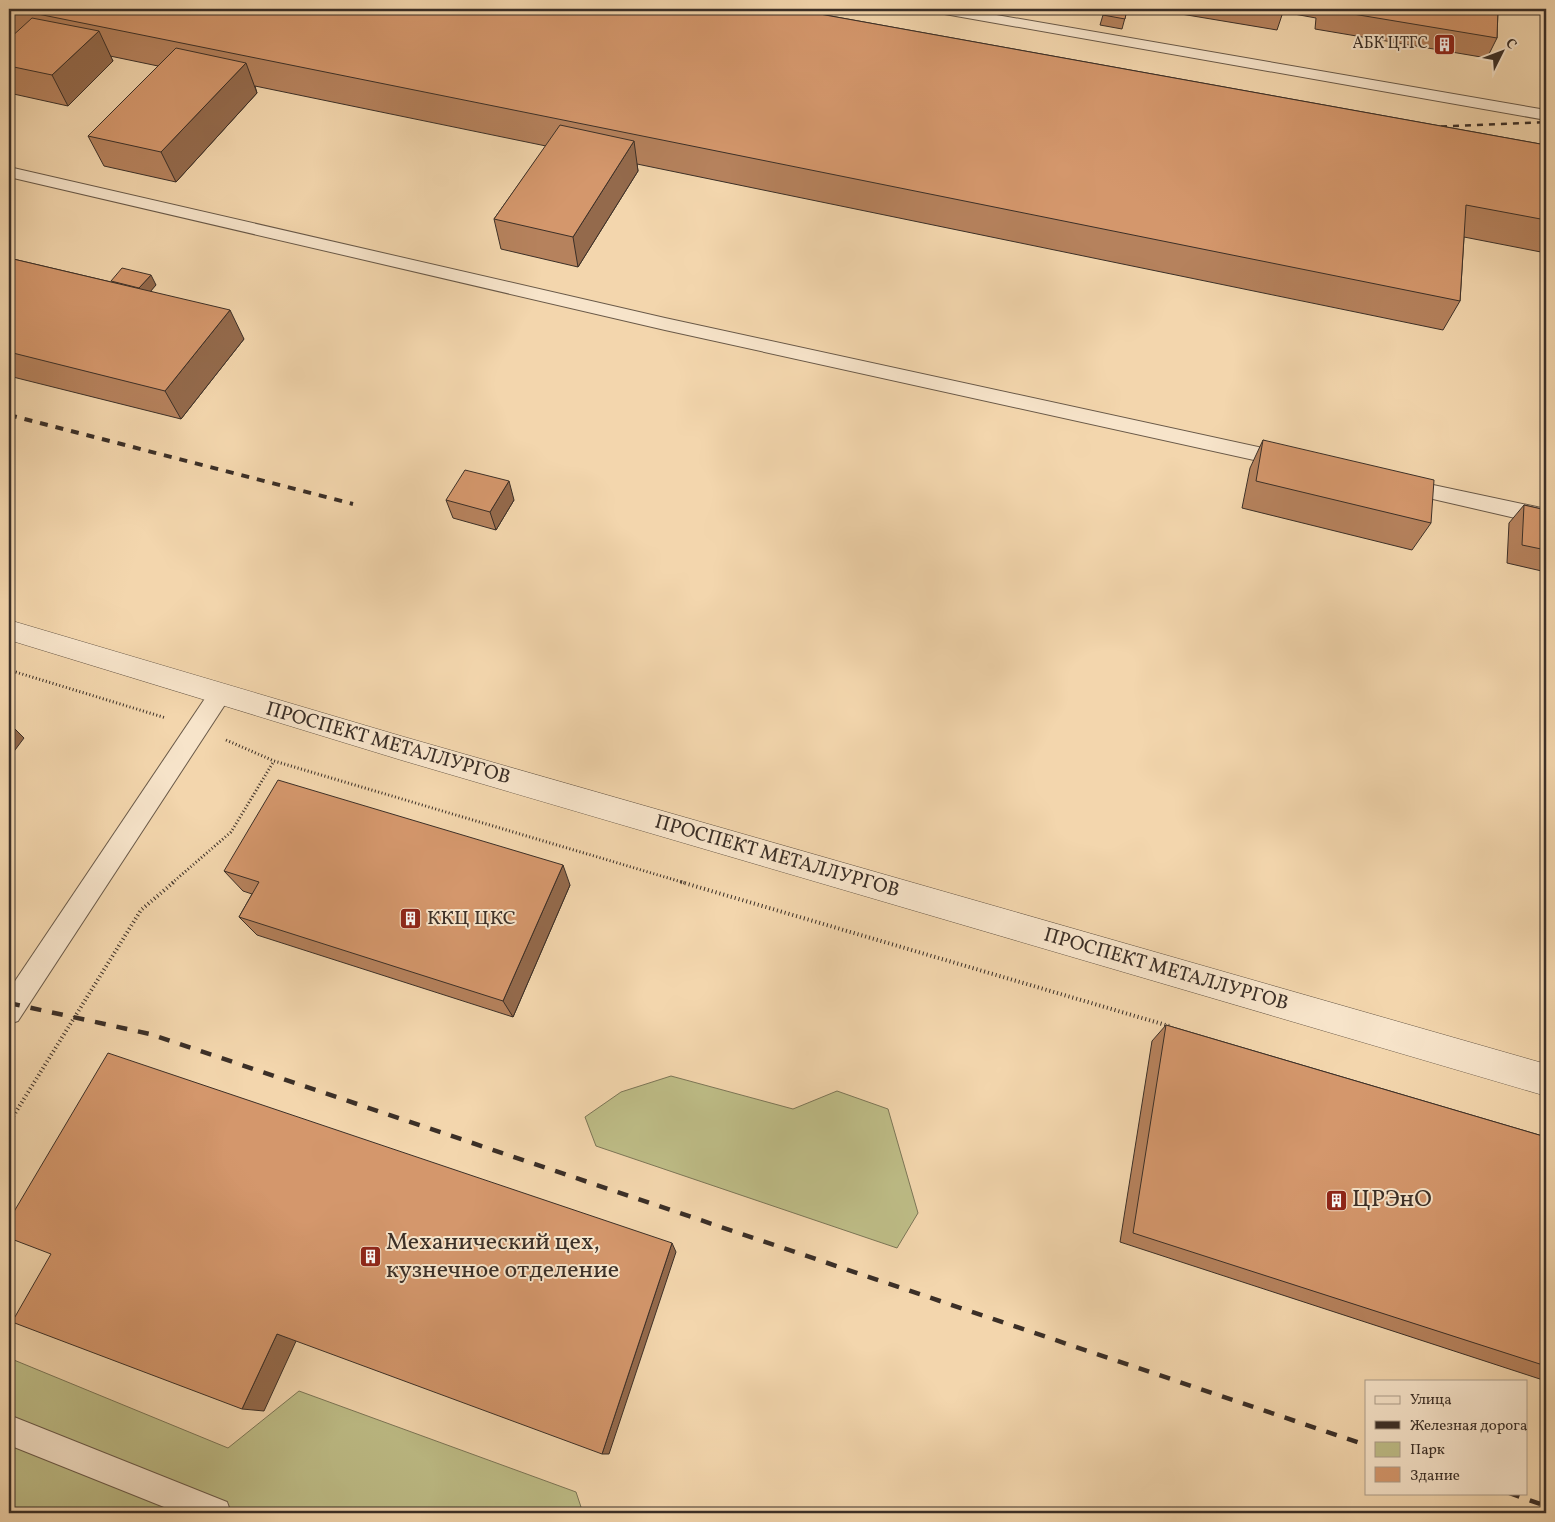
<svg xmlns="http://www.w3.org/2000/svg" width="1555" height="1522" viewBox="0 0 1555 1522" font-family="Vollkorn,serif">
<style>
.green{fill:#bebd87;stroke:#7c7657}
.lines{fill:none;stroke-linecap:round;stroke-linejoin:round}
.lane-casing{stroke:#695948;stroke-width:2}
.street-casing{stroke:#695948;stroke-width:1}
.path-far1{stroke:#3b2f27;stroke-width:3;stroke-dasharray:1 2.5;stroke-linecap:butt}
.path{stroke:#3b2f27;stroke-width:4;stroke-dasharray:1 3;stroke-linecap:butt}
.lane{fill:#f7e4ca;fill-rule:evenodd}
.street{fill:#f7e4ca;fill-rule:evenodd}
.rail-far2{stroke:#3b2f27;stroke-width:2.5;stroke-dasharray:6 6;stroke-linecap:butt}
.rail-far1{stroke:#3b2f27;stroke-width:4;stroke-dasharray:8 8;stroke-linecap:butt}
.rail{stroke:#3b2f27;stroke-width:4.5;stroke-dasharray:11 11;stroke-linecap:butt}
.wall{fill:#b6825d;stroke:#3b2f27}
.shaded-wall{fill:#946a4c;stroke:#3b2f27}
.building{fill:#d4976c;stroke:#3b2f27}
.labels{text-anchor:middle;dominant-baseline:central;stroke-width:4;stroke-linejoin:round;paint-order:stroke}
.far-poi-label{font-size:16px;fill:#3b2f27;stroke:#f7e4ca;text-anchor:end}
.street-label{font-size:20px;fill:#3b2f27;stroke:#f7e4ca}
.poi-label{font-size:20px;fill:#3b2f27;stroke:#f7e4ca;text-anchor:start}
.near-poi-label{font-size:24px;fill:#3b2f27;stroke:#f7e4ca;text-anchor:start}
</style>
<rect width="100%" height="100%" fill="#f3d6ad"/>
<filter id="stains"><feTurbulence type="fractalNoise" baseFrequency=".004" numOctaves="4"/><feColorMatrix values="0 0 0 0 .2 0 0 0 0 .09 0 0 0 0 .02 0 0 0 .5 -.17"/></filter>
<radialGradient id="worn" r=".72"><stop offset=".6" stop-color="#630" stop-opacity="0"/><stop offset="1" stop-color="#630" stop-opacity=".3"/></radialGradient>
<g class="green">
<path d="M671 1076 793 1109 837 1091 888 1109 918 1213 897 1248 596 1146 585 1117 621 1092Z"/>
<path d="M9 1358 228 1448 299 1391 576 1492 583 1513H9Z"/>
</g>
<g class="lines">
<defs>
<g id="lane">
<path d="M932 9H962L1546 110V120L939 13Z"/>
<path d="M9 167 665 318 1286 453 1293 455 1296 460 1293 465 1286 467 665 330 9 177Z"/>
<path d="M1405 479 1546 509V525L1398 491 1395 486 1398 481Z"/>
<path d="M220 685 228 688 231 694 228 700 18 1021 9 1024V990L212 688Z"/>
<path d="M9 1415 227 1502 231 1513H179L9 1445Z"/>
</g>
<path id="street" d="M9 620 401 736 1546 1064V1096L401 760 9 640Z"/>
</defs>
<use href="#lane" class="lane-casing"/>
<use href="#street" class="street-casing"/>
<g class="path-far1">
<path d="M9 670 166 718"/>
<path d="M226 740 274 761 685 883"/>
<path d="M172 883 231 832 274 761"/>
</g>
<g class="path">
<path d="M681 882 1169 1026"/>
<path d="M9 1123 141 910 174 882"/>
</g>
<use href="#lane" class="lane"/>
<use href="#street" class="street"/>
<g class="rail-far2">
<path d="M1523 9 1546 14"/>
<path d="M1429 127 1546 122"/>
</g>
<path class="rail-far1" d="M9 415 353 504"/>
<g class="rail">
<path d="M9 1003 150 1034 1366 1445"/>
<path d="M1509 1493 1546 1506"/>
</g>
</g>
<g class="wall">
<path d="M9 9H792L1546 145V253L1464 237 1460 301 1443 330 637 164 638 171 578 267 501 249 494 219 546 146 255 86 257 93 176 182 104 166 88 136 158 66 110 56 113 61 68 106 9 93V39L12 36 9 35Z"/>
<path d="M1151 9H1498L1497 38 1487 58 1315 29 1316 18 1283 12 1277 30Z"/>
<path d="M1126 14 1122 29 1100 25 1103 15Z"/>
<path d="M9 258 111 282 156 285 150 291 244 339 181 419 9 376Z"/>
<path d="M1263 440 1431 523 1412 550 1242 508 1250 468Z"/>
<path d="M446 500H514L496 530 453 518Z"/>
<path d="M1524 505 1546 510V572L1507 563 1509 523Z"/>
<path d="M224 871 570 885 513 1017 257 935 239 917 252 894 243 891Z"/>
<path d="M1166 1025 1546 1137V1381L1120 1242 1152 1041Z"/>
</g>
<g class="shaded-wall">
<path d="M99 31 113 61 68 106 52 75Z"/>
<path d="M246 63 257 93 176 182 161 152Z"/>
<path d="M634 141 638 171 578 267 573 237Z"/>
<path d="M151 275 156 285 145 298 139 288Z"/>
<path d="M230 310 244 339 181 419 165 391Z"/>
<path d="M509 481 514 500 496 530 490 512Z"/>
<path d="M9 723 24 738 9 758Z"/>
<path d="M563 865 570 885 513 1017 503 1001Z"/>
<path d="M672 1243 676 1252 609 1454H602Z"/>
<path d="M277 1334 297 1339 264 1411 242 1409Z"/>
</g>
<g class="building">
<path d="M13 9H792L1546 145V220L1466 205 1460 301Z"/>
<path d="M1323 9H1498L1497 38Z"/>
<path d="M1104 11 1126 14 1125 19 1103 15Z"/>
<path d="M32 18 99 31 52 75 9 66V39Z"/>
<path d="M176 48 246 63 161 152 88 136Z"/>
<path d="M560 125 634 141 573 237 494 219Z"/>
<path d="M9 258 230 310 165 391 9 352Z"/>
<path d="M122 268 151 275 139 288 111 281Z"/>
<path d="M1263 440 1434 480 1431 523 1256 481Z"/>
<path d="M465 470 509 481 490 512 446 500Z"/>
<path d="M1524 505 1546 510V550L1522 545Z"/>
<path d="M278 780 563 865 503 1001 239 917 259 882 224 871Z"/>
<path d="M1166 1025 1546 1137V1366L1133 1233Z"/>
<path d="M108 1053 672 1243 602 1454 277 1334 242 1409 12 1322 51 1254 9 1238V1220Z"/>
</g>
<defs>
<symbol id="building-square" viewBox="-11 -11 22 22"><rect x="-9" y="-9" width="18" height="18" rx="4" fill="#8f2418" stroke="#f7e4ca"/><path d="M-4-6H4V6H1V3H-1V6H-4ZM-2.5-4.3h1.7v1.8h-1.7ZM.8-4.3h1.7v1.8H.8ZM-2.5-1h1.7V.8h-1.7ZM.8-1h1.7V.8H.8Z" fill="#fff"/></symbol>
</defs>
<g fill-rule="evenodd">
<use href="#building-square" x="1432" y="32" width="25" height="25"/>
<use href="#building-square" x="398" y="906" width="25" height="25"/>
<use href="#building-square" x="1324" y="1188" width="25" height="25"/>
<use href="#building-square" x="358" y="1244" width="25" height="25"/>
</g>
<g class="labels">
<g class="far-poi-label">
<text x="1428" y="44">АБК ЦТГС</text>
</g>
<g class="street-label">
<text transform="translate(388 744) rotate(16)">ПРОСПЕКТ МЕТАЛЛУРГОВ</text>
<text transform="translate(777 857) rotate(16)">ПРОСПЕКТ МЕТАЛЛУРГОВ</text>
<text transform="translate(1166 970) rotate(16)">ПРОСПЕКТ МЕТАЛЛУРГОВ</text>
</g>
<g class="poi-label">
<text x="427" y="919">ККЦ ЦКС</text>
</g>
<g class="near-poi-label">
<text x="1352" y="1200">ЦРЭнО</text>
<text x="386" y="1243">Механический цех,<tspan x="386" dy="28">кузнечное отделение</tspan></text>
</g>
</g>
<rect width="1555" height="1522" fill="none" stroke="#f3d6ad" stroke-width="30"/>
<rect x="10" y="10" width="1535" height="1502" fill="none" stroke="#3b2f27" stroke-width="2.5"/>
<rect x="15" y="15" width="1525" height="1492" fill="none" stroke="#3b2f27"/>
<rect x="1365" y="1380" width="162" height="115" fill="#f7e4ca" stroke="#ac9c89"/>
<rect x="1375" y="1396" width="25" height="8" fill="#f7e4ca" stroke="#ac9c89"/>
<text x="1410" y="1404" font-size="15" fill="#3b2f27">Улица</text>
<rect x="1375" y="1421" width="25" height="8" fill="#3b2f27" stroke="#ac9c89"/>
<text x="1410" y="1430" font-size="15" fill="#3b2f27">Железная дорога</text>
<rect x="1375" y="1442" width="25" height="15" fill="#bebd87" stroke="#ac9c89"/>
<text x="1410" y="1454" font-size="15" fill="#3b2f27">Парк</text>
<rect x="1375" y="1467" width="25" height="15" fill="#d4976c" stroke="#ac9c89"/>
<text x="1410" y="1480" font-size="15" fill="#3b2f27">Здание</text>
<g transform="translate(1502 52) rotate(48)" stroke="#f7e4ca" stroke-width="4" paint-order="stroke">
<path d="M0-4L9 19L0 12L-9 19Z" fill="#3b2f27"/>
<text y="-8" font-size="14" font-weight="bold" text-anchor="middle" fill="#3b2f27">С</text>
</g>
<rect width="100%" height="100%" filter="url(#stains)"/>
<rect width="100%" height="100%" fill="url(#worn)"/>
</svg>
